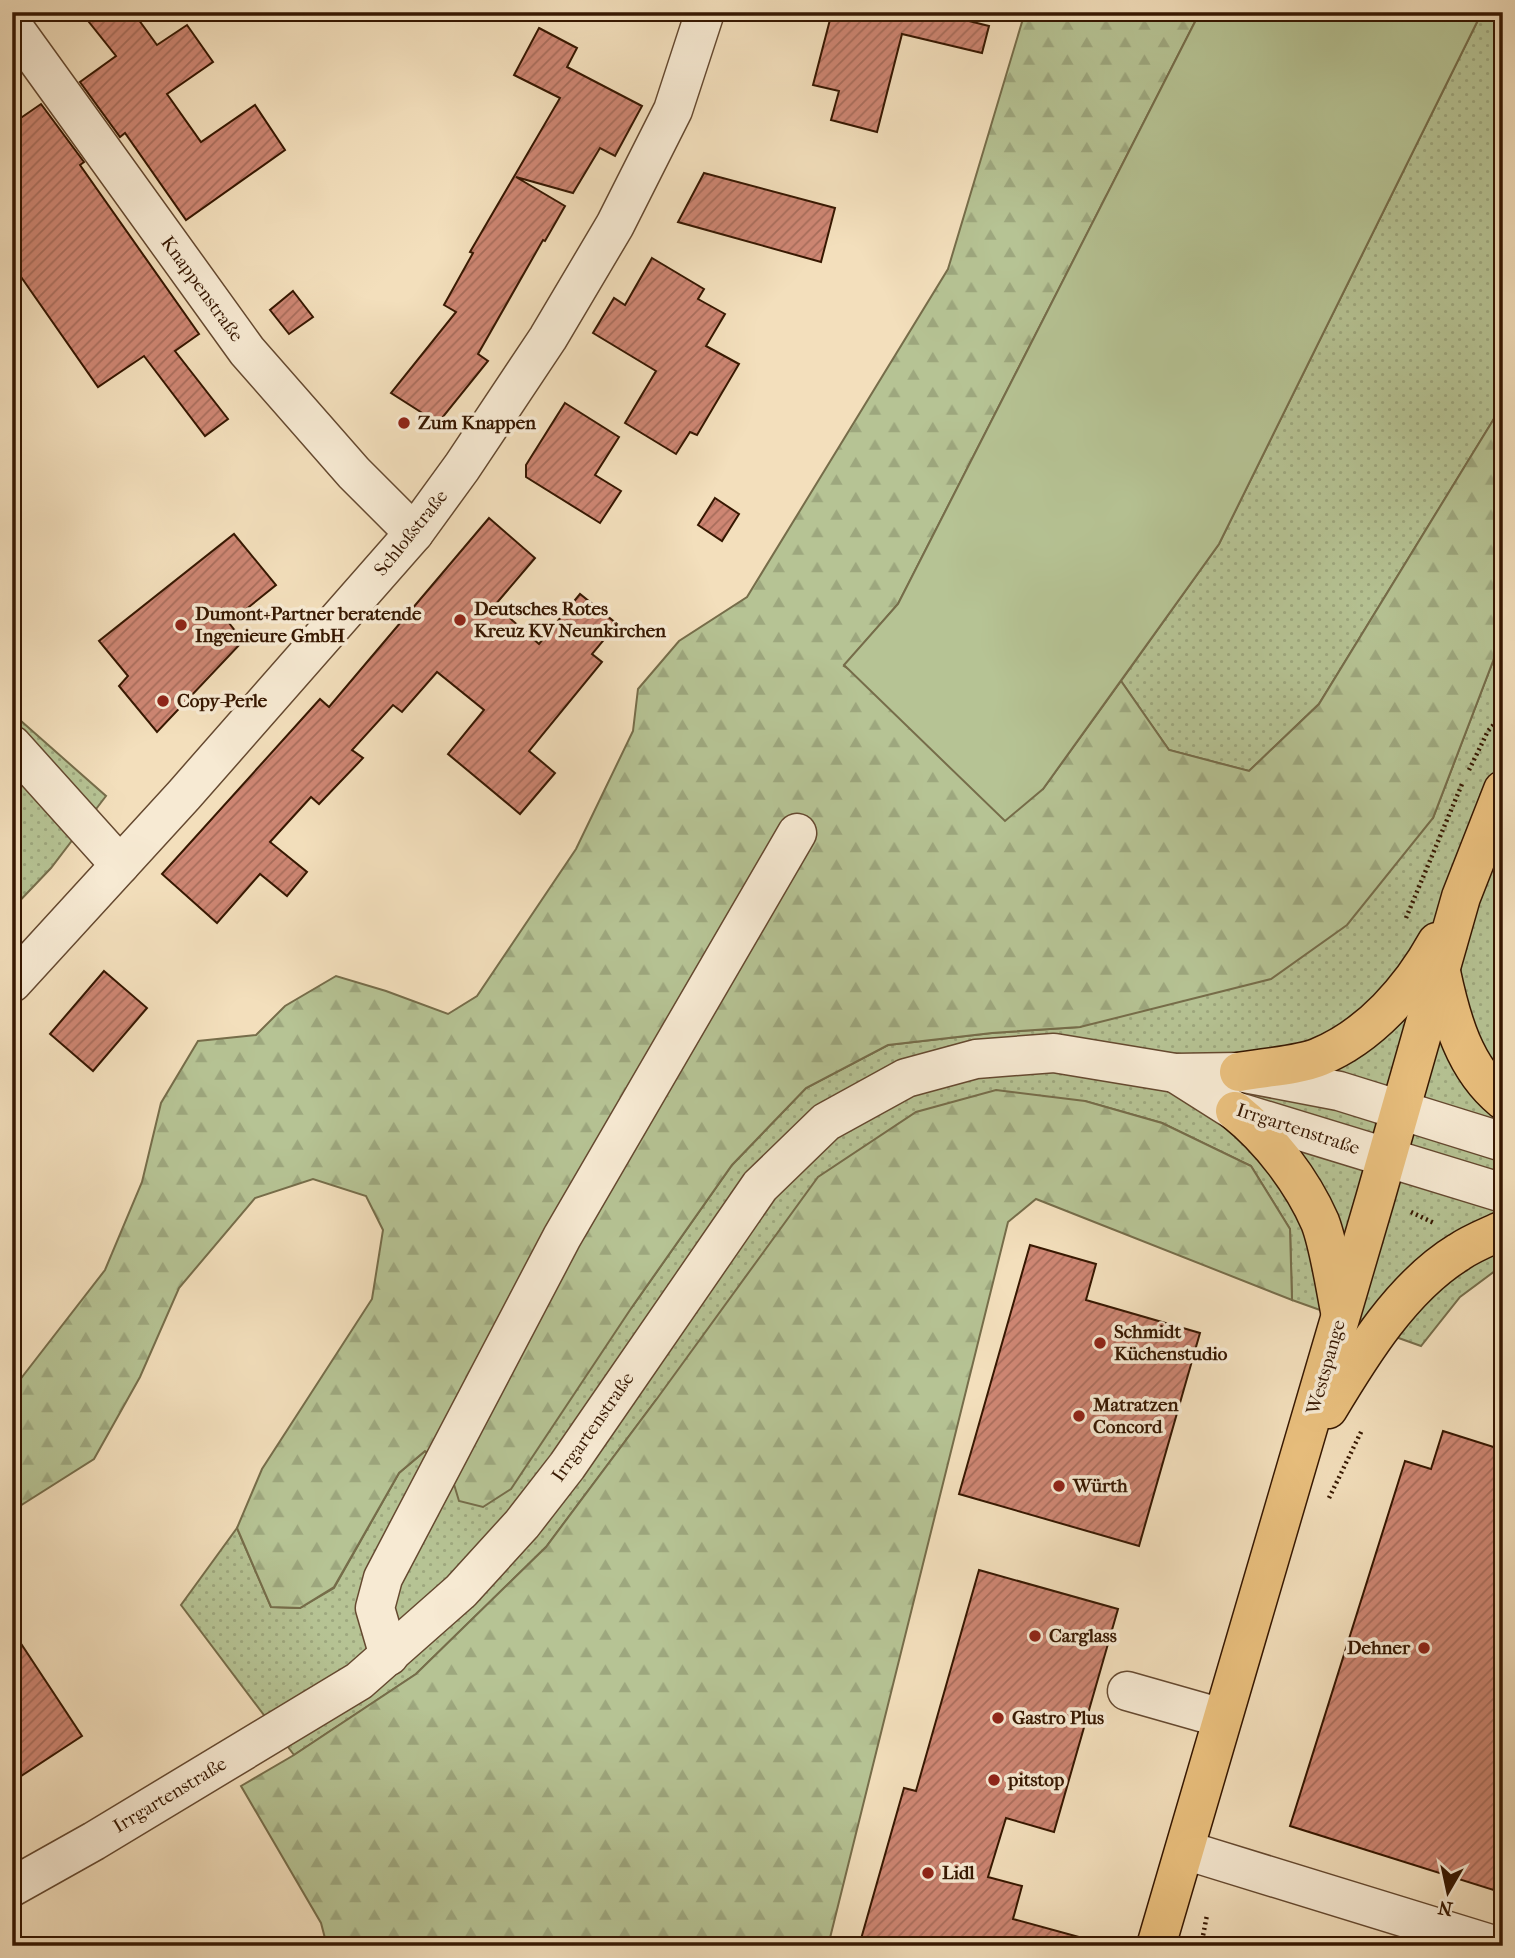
<svg xmlns="http://www.w3.org/2000/svg" width="1515" height="1958" viewBox="0 0 1515 1958" font-family="'IM FELL French Canon',serif">
<style>
.grass{fill:url(#grass-dots);stroke:#766d4a;stroke-width:2}
.forest{fill:url(#forest-firs);stroke:#766d4a;stroke-width:2}
.garden{fill:#b6c394;stroke:#766d4a;stroke-width:2}
.building{fill:url(#building-hatch);stroke:#361701;stroke-width:2}
.lines{fill:none;stroke-linecap:round;stroke-linejoin:round}
.minor-casing{stroke:#654930;stroke-width:41}
.major-casing{stroke:#361701;stroke-width:41}
.path{stroke:#361701;stroke-width:4.5;stroke-dasharray:2 3.5;stroke-linecap:butt}
.minor{stroke:#f7ead3;stroke-width:38}
.major{stroke:#eac07e;stroke-width:38}
.poi-dot{fill:#8f2418;stroke:#f7ead3;stroke-width:2.5}
.labels{text-anchor:middle;dominant-baseline:central;stroke-width:7;stroke-linejoin:round;paint-order:stroke}
.street-label{font-size:19px;fill:#361701;stroke:#f7ead3}
.poi-label{font-size:19px;font-weight:bold;fill:#361701;stroke:#f7ead3;text-anchor:start}
</style>
<defs>
<pattern id="grass-dots" width="8" height="8" patternUnits="userSpaceOnUse" patternTransform="scale(1.75)"><rect width="8" height="8" fill="#b6c394"/><path d="M2 2h.1M6 6h.1" fill="none" stroke="#9da77e" stroke-width="1.8" stroke-linecap="round"/></pattern>
<pattern id="forest-firs" width="22" height="20" patternUnits="userSpaceOnUse" patternTransform="scale(1.75)"><rect width="22" height="20" fill="#b6c394"/><path d="M5 1l3.5 6h-7zM16 11l3.5 6h-7z" fill="#9da77e"/></pattern>
<pattern id="building-hatch" width="6" height="6" patternUnits="userSpaceOnUse" patternTransform="scale(1.75)"><rect width="6" height="6" fill="#ce8673"/><path d="M-1 1l2-2M0 6l6-6M5 7l2-2" fill="none" stroke="#a86d5c"/></pattern>
</defs>
<rect width="100%" height="100%" fill="#f3dfbc"/>
<filter id="stains"><feTurbulence type="fractalNoise" baseFrequency=".00286" numOctaves="4"/><feColorMatrix values="0 0 0 0 .2 0 0 0 0 .09 0 0 0 0 .02 0 0 0 .5 -.17"/></filter>
<radialGradient id="worn" r=".72"><stop offset=".6" stop-color="#630" stop-opacity="0"/><stop offset="1" stop-color="#630" stop-opacity=".3"/></radialGradient>
<g class="grass">
<path d="M1482 12H1503V404L1319 704 1249 771 1169 750 1121 681 1219 544Z"/>
<path d="M1503 635V1265L1460 1297 1421 1346 1292 1300 1290 1229 1251 1166 1162 1123 1085 1101 656 1400 546 1547 416 1674 294 1755 181 1605 237 1528 271 1607 300 1608 334 1588 399 1473 425 1451 450 1471 632 1307 732 1165 806 1088 888 1045 992 1033 1080 1027 1433 818Z"/>
<path d="M12 713 106 796 51 868 12 909Z"/>
</g>
<g class="forest">
<path d="M1025 12H1200L898 604 844 666 1043 789 1121 681 1169 750 1249 771 1319 704 1503 404V635L1433 818 1347 925 1271 979 1080 1027 992 1033 888 1045 806 1088 732 1165 632 1307 511 1489 483 1507 459 1501 450 1471 425 1451 399 1473 334 1587 300 1608 271 1607 237 1528 262 1469 372 1299 383 1230 366 1196 313 1179 255 1198 179 1288 140 1377 94 1459 12 1511V1390L105 1270 142 1182 161 1103 198 1041 256 1035 285 1006 336 976 386 991 448 1014 477 996 576 849 633 731 638 689 679 641 747 597 948 269Z"/>
<path d="M996 1090 1085 1101 1162 1123 1251 1166 1290 1229 1292 1300 1036 1199 1008 1222 828 1946H327L321 1923 241 1786 294 1755 416 1674 546 1547 656 1400 818 1177 916 1112Z"/>
</g>
<path class="garden" d="M1200 12H1482L1219 544 1043 789 1005 821 844 665 898 604Z"/>
<g class="building">
<path d="M81 12H133L157 45 187 25 213 62 167 94 201 142 255 105 285 150 186 220 125 133 120 137 80 82 116 56Z"/>
<path d="M832 12H933L989 26 982 53 902 34 877 132 831 120 839 91 813 85Z"/>
<path d="M539 28 577 48 567 67 642 106 615 156 600 148 573 193 516 177 565 206 545 241 543 240 478 354 488 361 438 423 391 393 456 312 444 305 473 253 470 252 560 98 514 75Z"/>
<path d="M41 104 84 162 80 165 199 334 175 351 228 419 205 436 144 356 98 387 12 264V124Z"/>
<path d="M704 173 835 208 821 262 678 222Z"/>
<path d="M652 258 704 289 698 299 725 314 706 346 739 364 697 435 690 432 676 454 625 423 656 371 593 333 614 298 625 305Z"/>
<path d="M293 291 313 317 289 334 270 310Z"/>
<path d="M565 403 619 437 595 475 621 491 600 523 526 477V465Z"/>
<path d="M715 498 739 514 722 541 698 525Z"/>
<path d="M489 518 535 558 495 605 539 644 580 594 617 624 592 654 602 662 529 751 555 773 520 814 448 754 484 710 437 672 402 712 393 705 352 750 363 758 319 804 311 797 270 842 307 872 287 896 260 874 217 923 162 874 320 699 329 707Z"/>
<path d="M234 534 276 585 229 623 243 641 157 732 119 686 128 676 99 641Z"/>
<path d="M104 971 147 1008 93 1071 50 1034Z"/>
<path d="M1030 1245 1096 1264 1086 1300 1200 1333 1139 1546 959 1494Z"/>
<path d="M1443 1431 1503 1450V1893L1290 1826 1405 1461 1431 1469Z"/>
<path d="M979 1570 1118 1609 1054 1832 1006 1818 988 1877 1022 1886 1013 1919 1079 1937 1078 1946H859L904 1788 916 1791Z"/>
<path d="M12 1630 82 1736 12 1782Z"/>
</g>
<g class="lines">
<defs>
<g id="minor">
<path d="M12 25 247 351 354 473 414 533"/>
<path d="M12 745 120 865"/>
<path d="M12 983 184 795 414 533 462 467 548 338 615 225 673 110 705 12"/>
<path d="M1175 1073 1235 1111 1503 1193"/>
<path d="M389 1656 375 1608 383 1578 562 1237 797 833"/>
<path d="M1127 1691 1222 1718"/>
<path d="M1185 1850 1497 1946"/>
<path d="M12 1887 94 1841 359 1681 461 1591 522 1524 567 1466 760 1186 826 1122 906 1078 976 1059 1054 1053 1175 1073 1239 1072 1339 1091 1503 1142"/>
</g>
<g id="major">
<path d="M1441 972C1451 1019 1464 1068 1503 1100"/>
<path d="M1239 1072C1260 1068 1301 1065 1319 1057 1370 1036 1411 989 1437 942"/>
<path d="M1235 1111C1270 1139 1302 1181 1320 1222 1329 1245 1335 1286 1340 1311"/>
<path d="M1328 1409C1361 1354 1402 1287 1459 1252 1472 1243 1488 1237 1503 1230"/>
<path d="M1156 1946 1375 1199 1461 897 1503 790"/>
</g>
</defs>
<use href="#minor" class="minor-casing"/>
<use href="#major" class="major-casing"/>
<g class="path">
<path d="M1469 770 1488 731 1503 714"/>
<path d="M1406 918 1462 784"/>
<path d="M1411 1212 1434 1223"/>
<path d="M1329 1498 1362 1430"/>
<path d="M1201 1946 1207 1915"/>
</g>
<use href="#minor" class="minor"/>
<use href="#major" class="major"/>
</g>
<g class="poi-dot">
<circle cx="404" cy="423" r="7"/>
<circle cx="460" cy="620" r="7"/>
<circle cx="181" cy="625" r="7"/>
<circle cx="163" cy="701" r="7"/>
<circle cx="1100" cy="1343" r="7"/>
<circle cx="1079" cy="1416" r="7"/>
<circle cx="1059" cy="1486" r="7"/>
<circle cx="1035" cy="1636" r="7"/>
<circle cx="1424" cy="1648" r="7"/>
<circle cx="998" cy="1718" r="7"/>
<circle cx="994" cy="1780" r="7"/>
<circle cx="928" cy="1873" r="7"/>
</g>
<g class="labels">
<g class="street-label">
<text transform="translate(202 289) rotate(54)">Knappenstraße</text>
<text transform="translate(411 533) rotate(-51)">Schloßstraße</text>
<text transform="translate(1298 1129) rotate(18)">Irrgartenstraße</text>
<text transform="translate(1326 1367) rotate(-74)">Westspange</text>
<text transform="translate(593 1427) rotate(-55)">Irrgartenstraße</text>
<text transform="translate(170 1795) rotate(-31)">Irrgartenstraße</text>
</g>
<g class="poi-label">
<text x="418" y="423">Zum Knappen</text>
<text x="474" y="609">Deutsches Rotes<tspan x="474" dy="22">Kreuz KV Neunkirchen</tspan></text>
<text x="195" y="614">Dumont+Partner beratende<tspan x="195" dy="22">Ingenieure GmbH</tspan></text>
<text x="177" y="701">Copy-Perle</text>
<text x="1114" y="1332">Schmidt<tspan x="1114" dy="22">Küchenstudio</tspan></text>
<text x="1093" y="1405">Matratzen<tspan x="1093" dy="22">Concord</tspan></text>
<text x="1073" y="1486">Würth</text>
<text x="1049" y="1636">Carglass</text>
<text x="1410" y="1648" text-anchor="end">Dehner</text>
<text x="1012" y="1718">Gastro Plus</text>
<text x="1008" y="1780">pitstop</text>
<text x="942" y="1873">Lidl</text>
</g>
</g>
<rect width="1515" height="1958" fill="none" stroke="#f3dfbc" stroke-width="42"/>
<rect x="14" y="14" width="1487" height="1930" fill="none" stroke="#361701" stroke-width="3.5"/>
<rect x="21" y="21" width="1473" height="1916" fill="none" stroke="#361701" stroke-width="2"/>
<g transform="translate(1448 1892) rotate(189)" stroke="#f7ead3" stroke-width="5" paint-order="stroke">
<path d="M0-5L12 26L0 18L-12 26Z" fill="#361701"/>
<text y="-10" font-size="19" font-weight="bold" text-anchor="middle" fill="#361701">N</text>
</g>
<rect width="100%" height="100%" filter="url(#stains)"/>
<rect width="100%" height="100%" fill="url(#worn)"/>
</svg>
